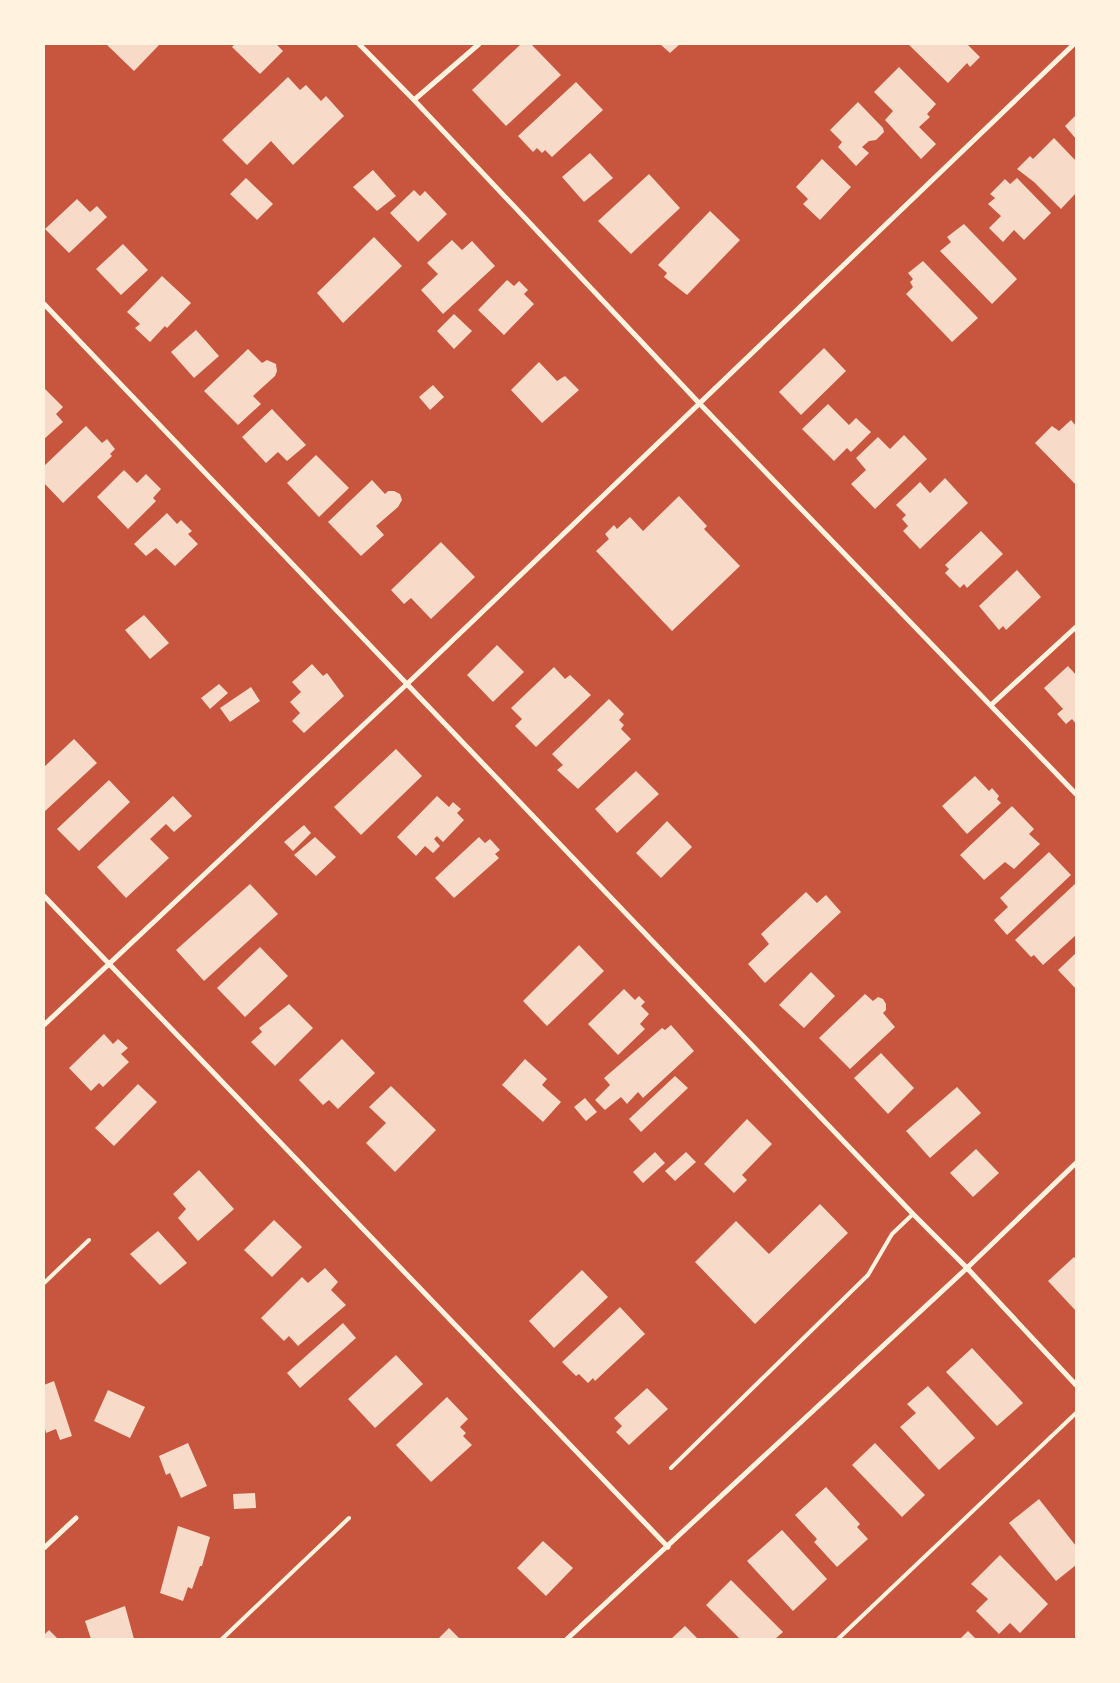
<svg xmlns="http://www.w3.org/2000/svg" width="1120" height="1683" viewBox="0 0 1120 1683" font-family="'Sofia Sans Condensed',sans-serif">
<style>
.building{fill:#f7dbc8}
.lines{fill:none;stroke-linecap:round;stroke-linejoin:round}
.service{stroke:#fff3e0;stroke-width:4}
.minor{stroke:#fff3e0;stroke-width:5}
</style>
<rect width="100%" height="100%" fill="#c8553d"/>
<g class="building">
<path d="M106 44H160L134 71Z"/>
<path d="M235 44H276L283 51 260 74 232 47Z"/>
<path d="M521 44H531L561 75 506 126 472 90Z"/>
<path d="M660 44H680L670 53Z"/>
<path d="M908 44H967L980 57 970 67 967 63 948 83Z"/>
<path d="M899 67 936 104 927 114 930 117 919 127 936 144 921 159 885 120 893 111 874 92Z"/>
<path d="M288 77 300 90 306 85 321 101 326 96 344 116 293 165 271 141 247 165 222 140Z"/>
<path d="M576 82 603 110 552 157 545 150 542 153 537 148 533 152 518 136Z"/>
<path d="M858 102 883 128 884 132 876 140 869 141 862 147 869 153 856 166 838 147 842 142 830 130Z"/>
<path d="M1076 115V139L1065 126Z"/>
<path d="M1054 138 1076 161V193L1061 209 1034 182 1017 169 1030 156 1033 159Z"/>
<path d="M590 153 613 178 584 202 562 177Z"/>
<path d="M822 159 851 187 820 220 803 204 808 199 796 187Z"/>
<path d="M373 170 396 196 377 211 353 187Z"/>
<path d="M649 174 680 208 631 254 598 221Z"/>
<path d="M246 178 273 204 257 220 230 194Z"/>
<path d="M1017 178 1051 213 1024 240 1014 230 1003 242 989 228 1001 216 988 204 995 198 990 194 1005 179 1010 184Z"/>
<path d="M414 190 420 196 425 191 447 214 418 242 390 213Z"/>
<path d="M77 199 90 212 97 206 107 217 69 253 45 229Z"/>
<path d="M710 211 740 240 687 295 664 277 667 273 658 265Z"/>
<path d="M964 224 1017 279 992 304 940 251 951 242 947 237Z"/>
<path d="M374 237 402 266 343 323 317 293Z"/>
<path d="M452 240 462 250 472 241 495 266 443 314 421 290 438 274 427 263Z"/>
<path d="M123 244 148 270 121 295 96 269Z"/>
<path d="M923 261 978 318 952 342 906 294 913 287 910 282 913 279 908 273Z"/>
<path d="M162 276 191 303 167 328 165 326 150 342 135 328 140 324 127 312Z"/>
<path d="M507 280 514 286 519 281 528 290 524 294 534 304 504 335 478 310Z"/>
<path d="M454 314 472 331 454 349 437 331Z"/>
<path d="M196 330 219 356 194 378 171 352Z"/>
<path d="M824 348 846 371 801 415 779 392Z"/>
<path d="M248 349 262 363 267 360 276 364 277 371 275 376 253 396 261 404 238 425 204 391Z"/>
<path d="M539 362 557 381 565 376 579 390 542 423 511 390Z"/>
<path d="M433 385 444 397 430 410 419 397Z"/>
<path d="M44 388 63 407 56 414 63 422 44 439Z"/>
<path d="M828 404 849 425 856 418 871 432 851 452 847 448 834 461 802 429Z"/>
<path d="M272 409 306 445 287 461 278 452 266 463 242 437Z"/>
<path d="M1071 420 1076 426V485L1035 443 1052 426 1059 431Z"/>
<path d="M86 426 102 443 107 439 115 449 110 454 112 456 63 503 44 483V466Z"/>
<path d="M904 435 927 459 875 509 851 484 866 470 856 458 878 437 890 449Z"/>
<path d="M316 455 349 488 319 517 287 483Z"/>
<path d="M124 470 137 483 146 474 161 489 153 498 156 501 128 529 97 497Z"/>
<path d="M945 478 968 503 920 549 903 531 908 526 902 519 906 515 896 505 920 482 930 493Z"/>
<path d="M372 480 385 494 388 491H394L400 494 402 500 398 507 376 526 384 535 361 556 328 522Z"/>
<path d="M679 496 707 526 704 529 740 566 672 631 596 551 609 539 605 534 614 525 617 529 630 517 643 531Z"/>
<path d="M167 513 177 524 181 520 192 531 188 534 198 544 175 566 156 548 146 556 134 544Z"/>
<path d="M981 531 1003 554 967 588 964 584 960 588 945 573 949 569 945 565Z"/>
<path d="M441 542 475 577 431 619 411 598 404 604 391 590Z"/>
<path d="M1017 570 1041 597 1006 630 1003 626 999 630 979 606Z"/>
<path d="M144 615 169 643 150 659 125 630Z"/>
<path d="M497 645 524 672 493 702 467 675Z"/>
<path d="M312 664 323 676 327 673 344 696 304 733 292 721 300 713 290 702 301 692 292 682Z"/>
<path d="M1068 666 1076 675V724L1072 719 1066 724 1057 714 1063 709 1044 688Z"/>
<path d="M554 667 565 679 570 675 591 695 536 747 515 726 522 719 511 708Z"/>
<path d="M219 684 228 693 210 709 201 698Z"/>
<path d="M251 687 260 701 230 722 220 708Z"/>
<path d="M609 699 624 714 619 720 624 725 621 729 631 739 578 789 557 770 563 765 552 754Z"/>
<path d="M74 739 97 763 44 812V767Z"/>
<path d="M396 749 422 776 361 835 334 807Z"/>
<path d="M636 771 659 794 617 833 595 809Z"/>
<path d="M975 776 989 791 992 788 999 796 997 799 1001 803 967 834 942 806Z"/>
<path d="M109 780 130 802 79 851 57 829Z"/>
<path d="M173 796 192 816 174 832 166 824 150 839 169 858 126 898 97 867Z"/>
<path d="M437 796 449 807 453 802 461 809 457 813 464 820 443 842 437 836 434 839 440 846 433 853 425 846 416 856 397 837Z"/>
<path d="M1012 806 1034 829 1029 834 1040 844 1014 869 1005 862 984 880 960 855Z"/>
<path d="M667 821 692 847 661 878 636 853Z"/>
<path d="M304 825 311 833 293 851 284 842Z"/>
<path d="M315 837 336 857 316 876 294 855Z"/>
<path d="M479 837 485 843 490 839 500 850 495 854 499 858 454 898 435 878Z"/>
<path d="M1049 852 1071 875 1007 935 994 920 1008 907 1000 898Z"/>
<path d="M1076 883V935L1043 965 1034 955 1031 957 1015 940Z"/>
<path d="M250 884 278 914 204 981 176 950Z"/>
<path d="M806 892 817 903 826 895 841 912 765 983 748 964 769 944 761 934Z"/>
<path d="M579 945 604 971 547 1026 523 1001Z"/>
<path d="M260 947 288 976 245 1017 217 988Z"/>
<path d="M1076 953V989L1058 970Z"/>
<path d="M811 972 835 996 804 1028 779 1005Z"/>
<path d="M624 989 635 1000 639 996 645 1002 641 1006 649 1014 640 1024 645 1029 618 1055 588 1024Z"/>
<path d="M865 994 873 1001 878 997 883 999 886 1004V1010L883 1013 895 1027 850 1069 819 1038Z"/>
<path d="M289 1004 313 1028 275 1066 251 1042 262 1032 259 1028Z"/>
<path d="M671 1025 694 1051 643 1098 638 1092 627 1104 621 1097 605 1110 595 1100 610 1085 604 1078 662 1028 665 1030Z"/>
<path d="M104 1034 113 1044 118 1039 128 1048 121 1054 129 1062 103 1087 99 1083 91 1091 69 1068Z"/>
<path d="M342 1039 375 1073 338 1109 329 1100 323 1105 299 1080Z"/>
<path d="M881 1053 914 1088 888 1114 854 1078Z"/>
<path d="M525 1059 547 1079 542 1085 561 1102 543 1122 502 1085Z"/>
<path d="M675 1076 688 1088 641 1132 629 1119Z"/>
<path d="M138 1084 157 1102 114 1146 95 1128Z"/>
<path d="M391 1086 436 1130 395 1172 366 1143 386 1123 369 1107Z"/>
<path d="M957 1087 981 1113 930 1158 906 1131Z"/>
<path d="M585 1098 597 1112 586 1121 574 1107Z"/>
<path d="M747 1119 772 1144 742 1175 747 1180 734 1193 704 1164Z"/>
<path d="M976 1149 999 1173 973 1197 950 1173Z"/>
<path d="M655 1152 665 1163 643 1183 633 1172Z"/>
<path d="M686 1152 696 1162 675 1181 665 1171Z"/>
<path d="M199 1170 234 1209 198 1241 178 1218 186 1209 173 1194Z"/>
<path d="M820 1204 848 1233 755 1324 695 1262 736 1221 769 1254Z"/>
<path d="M274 1220 302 1247 272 1277 244 1250Z"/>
<path d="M158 1231 187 1263 160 1285 130 1254Z"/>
<path d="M1074 1257 1076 1259V1311L1048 1281Z"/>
<path d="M325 1268 338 1282 331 1290 346 1305 298 1346 289 1336 284 1341 261 1318 302 1277 308 1283Z"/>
<path d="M582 1270 608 1297 554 1348 529 1321Z"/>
<path d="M620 1307 645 1334 595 1381 593 1378 588 1383 579 1374 576 1376 562 1362Z"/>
<path d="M343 1323 356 1338 300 1388 287 1373Z"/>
<path d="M972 1348 1023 1403 997 1426 946 1372Z"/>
<path d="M396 1355 423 1384 375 1428 348 1399Z"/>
<path d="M54 1381 72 1436 60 1440 56 1429 46 1433 44 1424V1385Z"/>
<path d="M928 1386 975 1438 939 1470 900 1427 916 1413 907 1404Z"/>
<path d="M647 1388 668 1409 629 1445 616 1432 622 1426 614 1418Z"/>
<path d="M108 1390 145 1407 130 1438 94 1421Z"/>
<path d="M447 1397 468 1419 460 1427 466 1433 463 1436 472 1445 431 1482 396 1445Z"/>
<path d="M188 1443 207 1486 181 1498 170 1473 166 1475 159 1456Z"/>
<path d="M875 1443 925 1495 902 1517 852 1465Z"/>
<path d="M826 1487 860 1524 857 1527 868 1539 837 1567 814 1542 817 1539 795 1515Z"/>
<path d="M255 1493 256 1508 234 1509 233 1494Z"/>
<path d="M1039 1499 1076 1546V1565L1056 1581 1009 1523Z"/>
<path d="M178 1526 210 1537 202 1566H200L192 1589 188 1587 183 1601 160 1593Z"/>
<path d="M782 1530 827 1579 793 1611 747 1561Z"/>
<path d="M543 1541 573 1568 546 1596 517 1568Z"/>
<path d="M1000 1555 1048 1604 1020 1633 1010 1623 999 1634 976 1611 988 1599 971 1584Z"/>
<path d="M731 1580 783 1632 775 1639H740L706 1605Z"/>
<path d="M125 1606 134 1639H91L85 1621Z"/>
<path d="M685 1626 698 1639H671Z"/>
<path d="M449 1628 460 1639H438Z"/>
<path d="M49 1630 58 1639H44V1635Z"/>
<path d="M968 1631 976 1639H960Z"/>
</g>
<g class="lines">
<g class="service">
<path d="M44 1283 89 1240"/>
<path d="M671 1468 868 1275 892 1234 913 1214"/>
<path d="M222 1639 349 1518"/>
<path d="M838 1639 1076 1413"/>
</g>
<g class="minor">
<path d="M359 44 414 100 699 403 1076 794"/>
<path d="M414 100 479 44"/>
<path d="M44 304 913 1214 967 1268 1076 1385"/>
<path d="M991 705 1076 627"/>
<path d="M44 896 668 1547"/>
<path d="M44 1025 407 684 1074 44"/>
<path d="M44 1548 76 1518"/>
<path d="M567 1639 967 1268 1076 1163"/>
</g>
</g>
<rect width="1120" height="1683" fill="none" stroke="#fff3e0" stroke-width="90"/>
</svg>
